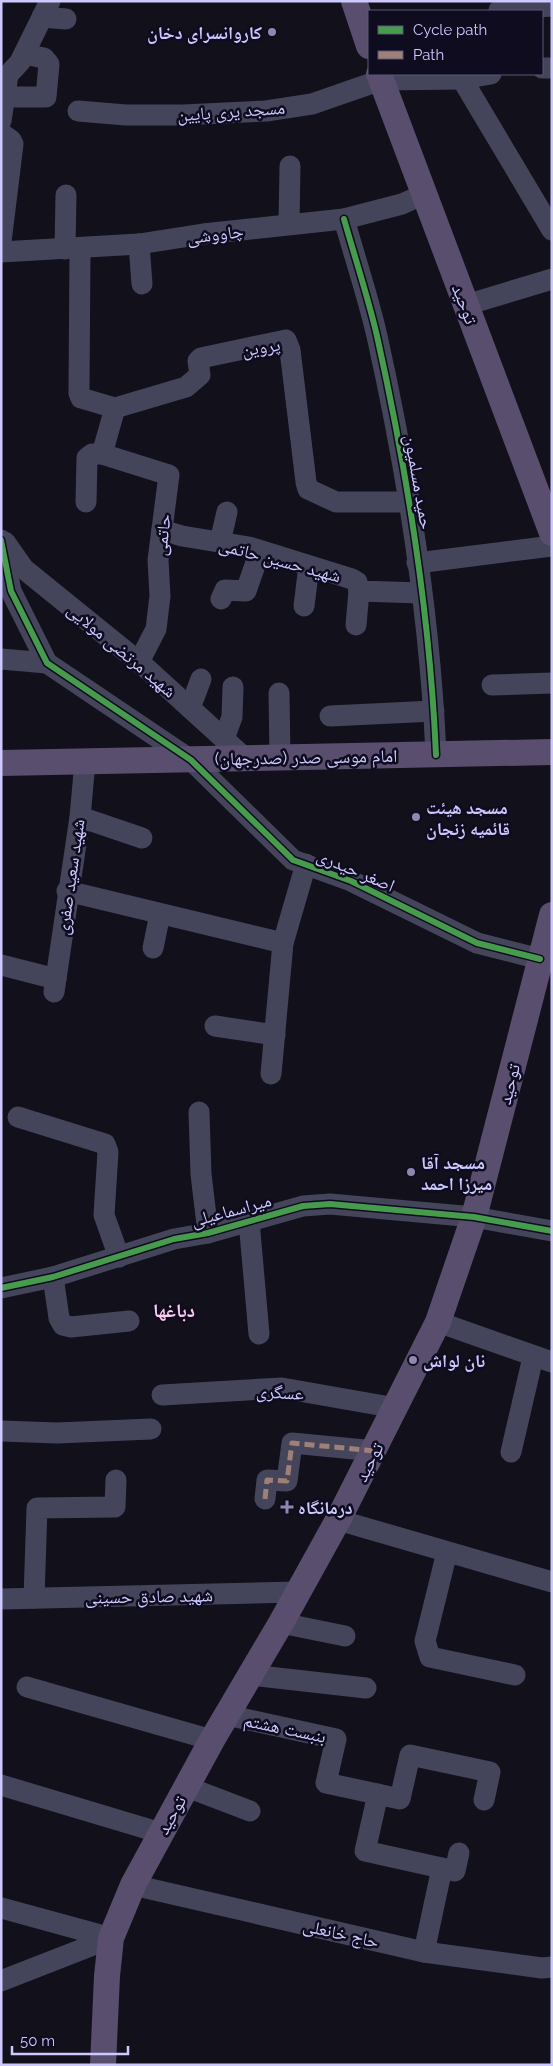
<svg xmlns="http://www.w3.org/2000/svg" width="553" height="2066" viewBox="0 0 553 2066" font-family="Raleway,'Noto Naskh Arabic',sans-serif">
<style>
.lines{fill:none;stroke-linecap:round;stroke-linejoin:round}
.minor{stroke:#44455b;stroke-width:21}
.major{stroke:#594e6d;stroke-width:26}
.quiet{stroke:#9e8076;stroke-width:5;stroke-dasharray:10 5;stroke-linecap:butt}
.cycleway-casing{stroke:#0e0c1e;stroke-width:9}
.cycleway{stroke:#469c4c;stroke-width:6}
.poi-dot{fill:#8c88af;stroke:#0e0c1e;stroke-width:2}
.labels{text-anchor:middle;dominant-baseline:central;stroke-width:5;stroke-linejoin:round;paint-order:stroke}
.poi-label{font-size:18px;font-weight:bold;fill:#cdc9ff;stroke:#0e0c1e;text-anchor:start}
.street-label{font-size:18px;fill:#cdc9ff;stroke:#0e0c1e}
.neighbourhood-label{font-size:19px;font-weight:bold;fill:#ffcbef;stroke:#0e0c1e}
</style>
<rect width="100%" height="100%" fill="#12101a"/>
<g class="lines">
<g class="minor">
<path d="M499 10 552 6"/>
<path d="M42 17 66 19"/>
<path d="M542 68H552"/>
<path d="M462 79 552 230"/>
<path d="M5 97H46L49 64 44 58 24 54"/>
<path d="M78 111 126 115H183L266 111 312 104 381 80 462 79 491 74"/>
<path d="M1 121 8 75 20 62 50 1"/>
<path d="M1 133 11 140 13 144 1 242"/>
<path d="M344 219C355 258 368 297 377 336 407 471 430 616 436 755"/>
<path d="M289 224 290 166"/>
<path d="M139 244 142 284"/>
<path d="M80 248 79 393 81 398 115 408"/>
<path d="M65 249 66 195"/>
<path d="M1 252 139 244 203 234 344 219 402 204 424 194"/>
<path d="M466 305 552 279"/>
<path d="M102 454 115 408 186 387 200 375 198 361 201 358 286 340 290 350 306 482 308 489 336 502H408"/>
<path d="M86 502 87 458 92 454H102L169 475 158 560 160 596 156 629 139 662"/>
<path d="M162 530 182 536 249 547 352 579 357 582 359 591 421 593"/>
<path d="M1 540 11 591 47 663 191 760 293 860 351 881 477 943 540 959"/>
<path d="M5 542 24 569 145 667 246 759"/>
<path d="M220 542 227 512"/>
<path d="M417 563 552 546"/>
<path d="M221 599 225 590 246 591 260 551"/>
<path d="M304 606 309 566"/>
<path d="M356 625 359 591"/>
<path d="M1 659 47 663"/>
<path d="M492 685 552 683"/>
<path d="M279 693 280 758"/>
<path d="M190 708 201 679"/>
<path d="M330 716 434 711"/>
<path d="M224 739 232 717 233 687"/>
<path d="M80 817 142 838"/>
<path d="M67 891 283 943"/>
<path d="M153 948 160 914"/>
<path d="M1 965 56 979"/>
<path d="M54 992 80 817 85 762"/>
<path d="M215 1026 275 1035"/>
<path d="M271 1074 283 943 306 864"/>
<path d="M199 1112 201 1174 208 1233"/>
<path d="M18 1117 105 1144 108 1152 104 1215 119 1257"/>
<path d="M249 1221 259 1334"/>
<path d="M53 1277 59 1318 63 1325 71 1327 129 1321"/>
<path d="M1 1288 53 1277 174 1239 208 1233 303 1206 330 1204 474 1217 552 1231"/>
<path d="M438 1322 552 1362"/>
<path d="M162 1395 282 1388 396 1408"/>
<path d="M1 1431 57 1433 151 1429"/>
<path d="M511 1452 533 1357"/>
<path d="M265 1499 267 1480 287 1481 292 1443 375 1451"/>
<path d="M338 1520 552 1582"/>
<path d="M447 1552 425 1641 430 1657 515 1675"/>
<path d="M34 1598 37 1508 115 1507 116 1480"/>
<path d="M1 1599 297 1592"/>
<path d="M281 1623 345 1636"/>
<path d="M251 1675 366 1688"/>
<path d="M27 1687 212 1740"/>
<path d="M227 1715 336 1739 326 1783 400 1799 410 1755 490 1772 484 1800"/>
<path d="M1 1785 161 1833"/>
<path d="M187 1787 250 1811"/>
<path d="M378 1794 365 1851 455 1871 459 1853"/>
<path d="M133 1885 424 1952 542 1968 552 1967"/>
<path d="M1 1908 111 1938"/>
<path d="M424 1952 442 1868"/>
<path d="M1 1981 111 1938"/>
</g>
<g class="major">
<path d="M354 1 369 46"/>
<path d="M379 74 552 533"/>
<path d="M1 763 552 752"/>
<path d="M103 2065 107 1976 111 1938 133 1885 212 1740 281 1623 338 1520 438 1322 474 1217 552 915"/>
</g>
<path class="quiet" d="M265 1499 267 1480 287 1481 292 1443 375 1451"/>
<defs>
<g id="cycleway">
<path d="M344 219C355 258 368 297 377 336 407 471 430 616 436 755"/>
<path d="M1 540 11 591 47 663 191 760 293 860 351 881 477 943 540 959"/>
<path d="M1 1288 53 1277 174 1239 208 1233 303 1206 330 1204 474 1217 552 1231"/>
</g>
</defs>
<use href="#cycleway" class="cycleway-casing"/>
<use href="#cycleway" class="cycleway"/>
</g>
<g class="poi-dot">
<circle cx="272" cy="32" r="5"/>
<circle cx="416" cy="817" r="5"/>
<circle cx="411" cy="1172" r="5"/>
<circle cx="413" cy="1360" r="5"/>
<path d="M284.5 1499.5h5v5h5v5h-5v5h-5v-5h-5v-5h5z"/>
</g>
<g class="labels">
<g class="poi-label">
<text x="262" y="32" text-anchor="end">کاروانسرای دخان</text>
<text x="426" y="807">مسجد هیئت<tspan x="426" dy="21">قائمیه زنجان</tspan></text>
<text x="421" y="1162">مسجد آقا<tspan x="421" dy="21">میرزا احمد</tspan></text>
<text x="423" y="1360">نان لواش</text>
<text x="298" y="1507">درمانگاه</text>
</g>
<g class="street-label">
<text transform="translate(231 111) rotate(-4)">مسجد یری پایین</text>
<text transform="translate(215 234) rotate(-7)">چاووشی</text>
<text transform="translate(465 304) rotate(69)">توحید</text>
<text transform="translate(261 347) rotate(-9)">پروین</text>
<text transform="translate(419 482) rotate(80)">حمید مسلمیون</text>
<text transform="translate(162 535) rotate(-83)">حاتمی</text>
<text transform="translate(280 560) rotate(15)">شهید حسین حاتمی</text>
<text transform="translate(122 650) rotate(40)">شهید مرتضی مولایی</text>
<text transform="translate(306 757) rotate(-1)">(صدرجهان) امام موسی صدر</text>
<text transform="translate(356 870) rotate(23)">اصغر حیدری</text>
<text transform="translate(70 877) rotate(-82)">شهید سعید صفری</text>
<text transform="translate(509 1084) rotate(-76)">توحید</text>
<text transform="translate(231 1210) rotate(-15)">میراسماعیلی</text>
<text transform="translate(280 1392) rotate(3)">عسگری</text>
<text transform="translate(369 1462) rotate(-63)">توحید</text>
<text transform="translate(149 1596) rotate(-1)">شهید صادق حسینی</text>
<text transform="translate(285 1728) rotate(12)">بنبست هشتم</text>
<text transform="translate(171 1815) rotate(-61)">توحید</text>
<text transform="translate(341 1933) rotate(13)">حاج خانعلی</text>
</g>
<g class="neighbourhood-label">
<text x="174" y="1310">دباغها</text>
</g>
</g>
<rect width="553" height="2066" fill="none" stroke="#cdc9ff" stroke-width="5"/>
<rect x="368" y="10" width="175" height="65" fill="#0e0c1e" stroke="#5a5878"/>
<rect x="378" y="26" width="25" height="8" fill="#469c4c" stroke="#5a5878"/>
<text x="413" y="35" font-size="15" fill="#cdc9ff">Cycle path</text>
<rect x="378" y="51" width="25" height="8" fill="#9e8076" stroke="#5a5878"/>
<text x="413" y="60" font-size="15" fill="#cdc9ff">Path</text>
<path d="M12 2046v8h116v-8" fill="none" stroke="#cdc9ff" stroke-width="2.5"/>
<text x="20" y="2046" font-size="15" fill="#cdc9ff" stroke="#0e0c1e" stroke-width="4" paint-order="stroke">50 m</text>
</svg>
